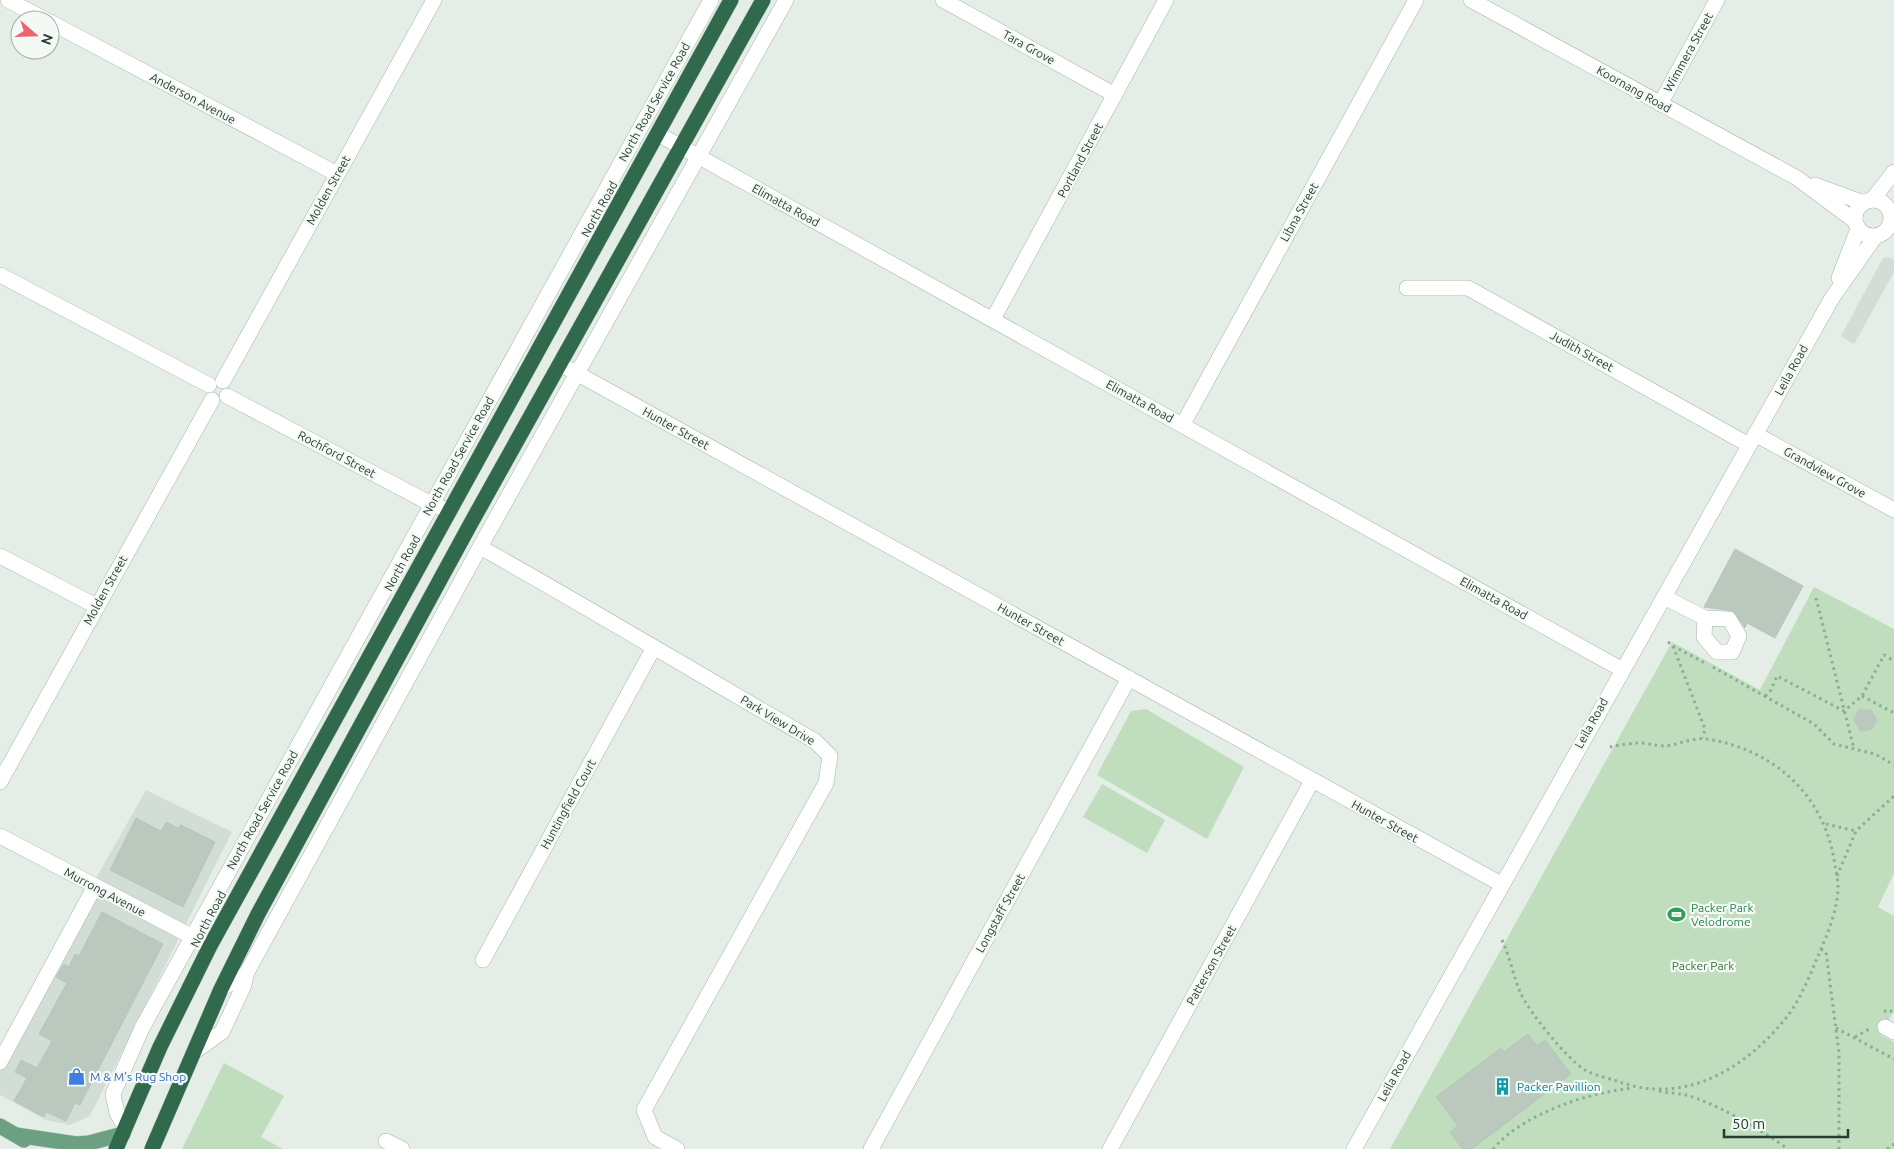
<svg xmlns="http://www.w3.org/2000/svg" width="1894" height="1149" viewBox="0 0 1894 1149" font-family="Ubuntu,sans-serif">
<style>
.built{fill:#d2ddd5}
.green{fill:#c0ddbe}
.building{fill:#bac8be;stroke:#b7c6bb}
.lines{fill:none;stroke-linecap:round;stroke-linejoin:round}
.minor-casing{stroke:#a7b5ab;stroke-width:16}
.major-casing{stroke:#c2c9c5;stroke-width:16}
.highway-casing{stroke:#c2c9c5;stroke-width:16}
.path{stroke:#86af95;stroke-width:3;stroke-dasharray:2.5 4;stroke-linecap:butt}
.minor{stroke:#fff;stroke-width:15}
.major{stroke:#6ba082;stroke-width:15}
.highway{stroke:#31694c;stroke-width:15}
.labels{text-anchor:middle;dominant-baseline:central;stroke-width:4.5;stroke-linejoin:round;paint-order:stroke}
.street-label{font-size:12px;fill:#243e2f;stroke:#f5f9f6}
.leisure-label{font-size:12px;fill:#27864d;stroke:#f5f9f6;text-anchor:start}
.park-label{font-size:12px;fill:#307335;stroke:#f5f9f6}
.shop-label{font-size:12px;fill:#366cbe;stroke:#f5f9f6;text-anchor:start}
.culture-label{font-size:12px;fill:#0d838f;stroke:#f5f9f6;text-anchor:start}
</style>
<rect width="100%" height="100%" fill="#e4ede6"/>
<g class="built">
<path d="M1889 257 1894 260V272L1854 344 1841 336 1883 258Z"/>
<path d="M146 790 232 832 90 1116 70 1125 46 1120 0 1095V1048Z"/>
</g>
<g class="green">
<path d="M1814 587 1894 629V873L1878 907 1894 916V1011L1881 1035 1894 1042V1149H1390L1672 642 1760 690Z"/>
<path d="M1146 709 1244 767 1207 839 1097 775 1131 711Z"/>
<path d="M1102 784 1165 820 1147 853 1083 817Z"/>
<path d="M224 1063 284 1096 261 1137 283 1149H182Z"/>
</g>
<g class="building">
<path d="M1735 549 1803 586 1775 638 1747 623 1745 628 1733 611 1704 607Z"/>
<path d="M1859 710H1871L1877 720 1872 729 1860 731 1854 720Z"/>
<path d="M136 818 161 831 166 822 178 828 181 825 215 842 183 907 110 870Z"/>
<path d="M102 912 163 944 80 1105 75 1103 66 1121 46 1112 44 1117 14 1101 27 1078 15 1072 21 1060 37 1068 52 1041 39 1034 67 983 56 977 64 964 69 967 75 954 79 956Z"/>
<path d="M1528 1034 1537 1046 1545 1040 1571 1074 1472 1149H1462L1450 1132 1458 1126 1436 1097 1501 1048 1504 1052Z"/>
</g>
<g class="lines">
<defs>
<g id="minor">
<path d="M8 0 46 20"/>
<path d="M943 0 1115 95"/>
<path d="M1471 0 1797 178 1855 221"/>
<path d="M50 22 337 174"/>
<path d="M1660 104 1717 0"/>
<path d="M658 134 1621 669"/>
<path d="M1815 185 1864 203"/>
<circle cx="1873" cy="218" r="18"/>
<path d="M1872 200 1894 172"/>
<path d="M0 275 209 385"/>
<path d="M1839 278 1858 229"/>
<path d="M1407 288H1468L1749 445"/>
<path d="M993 319 1166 0"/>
<path d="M560 364 1501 884"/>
<path d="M223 381 434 0"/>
<path d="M227 396 431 504 448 510"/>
<path d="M1183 424 1416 0"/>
<path d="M1755 434 1894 510"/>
<path d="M480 547C593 610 703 677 815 741L830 756 826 783 644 1110 655 1137 677 1149"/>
<path d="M0 556 96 606"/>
<path d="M1664 597 1705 618 1704 637 1717 652H1732L1739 636 1729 619 1705 618"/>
<path d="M0 782 212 400"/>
<path d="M0 836 210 946"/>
<path d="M483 960 653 649"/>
<path d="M221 989 246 974 480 547 786 0"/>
<path d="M1885 1027 1894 1032"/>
<path d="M194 1052 222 1032 244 985 246 974"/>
<path d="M0 1062 95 886"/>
<path d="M125 1127 117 1113 113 1094 142 1028 711 0"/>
<path d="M386 1141 402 1149"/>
<path d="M871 1149 1129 678"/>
<path d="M1110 1149 1312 781"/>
<path d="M1354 1149 1832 298 1875 237"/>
</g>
<g id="major">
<path d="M0 1126 24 1140"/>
<path d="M16 1135 76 1144 89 1143 123 1134"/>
</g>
<g id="highway">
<path d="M116 1149 160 1047 210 946 731 0"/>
<path d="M152 1149 221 989 258 914 471 523 763 0"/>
</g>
</defs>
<use href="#minor" class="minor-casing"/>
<use href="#major" class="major-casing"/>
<use href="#highway" class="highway-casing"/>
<g class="path">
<path d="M1816 598 1854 749"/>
<path d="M1668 642 1673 646 1705 729 1703 738"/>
<path d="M1673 646 1705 663"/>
<path d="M1713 667 1814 724 1834 744 1875 754 1894 765"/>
<path d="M1765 696 1770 692 1777 676 1844 711 1862 696 1884 655 1894 661"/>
<path d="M1862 696 1894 713"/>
<path d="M1826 824 1856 831"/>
<path d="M1837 876 1856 831 1894 796"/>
<path d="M1502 940C1510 957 1513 975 1520 992 1529 1012 1566 1058 1585 1070 1594 1075 1607 1078 1617 1081 1683 1106 1744 1070 1786 1018 1799 1002 1809 978 1817 958 1827 936 1838 910 1838 886 1838 879 1836 871 1835 865 1825 796 1775 749 1706 739 1693 737 1678 745 1665 746 1656 746 1648 743 1639 743 1630 743 1620 745 1610 747"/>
<path d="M1821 949 1826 952 1839 1053V1149"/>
<path d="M1884 1012 1887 1010 1894 1012"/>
<path d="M1836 1028 1894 1059"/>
<path d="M1855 1037 1871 1028"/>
<path d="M1659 1091C1668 1093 1677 1093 1686 1095 1716 1103 1763 1131 1788 1149"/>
<path d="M1493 1149C1524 1113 1587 1093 1633 1088"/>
<path d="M1887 1149 1894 1144"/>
</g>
<use href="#minor" class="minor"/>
<use href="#major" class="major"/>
<use href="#highway" class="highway"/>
</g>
<defs>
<symbol id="stadium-bare" viewBox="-9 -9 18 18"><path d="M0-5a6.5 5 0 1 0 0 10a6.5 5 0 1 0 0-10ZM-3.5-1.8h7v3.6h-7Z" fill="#2e9e5b" stroke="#f5f9f6" stroke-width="2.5" paint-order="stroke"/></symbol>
<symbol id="shop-bare" viewBox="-9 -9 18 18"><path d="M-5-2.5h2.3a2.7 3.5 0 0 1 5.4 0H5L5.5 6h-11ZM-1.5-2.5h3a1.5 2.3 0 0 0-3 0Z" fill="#3f7fe0" stroke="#f5f9f6" stroke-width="2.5" paint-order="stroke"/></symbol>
<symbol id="building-bare" viewBox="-9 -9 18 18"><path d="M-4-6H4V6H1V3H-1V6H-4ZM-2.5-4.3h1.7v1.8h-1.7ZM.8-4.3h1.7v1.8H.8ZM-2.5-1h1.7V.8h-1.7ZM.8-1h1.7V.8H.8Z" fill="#0f9aa8" stroke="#f5f9f6" stroke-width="2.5" paint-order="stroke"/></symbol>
</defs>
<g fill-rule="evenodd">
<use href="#stadium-bare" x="1664" y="902" width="25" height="25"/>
<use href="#shop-bare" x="64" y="1064" width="25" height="25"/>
<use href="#building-bare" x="1490" y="1074" width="25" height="25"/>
</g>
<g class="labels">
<g class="street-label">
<text transform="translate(1029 47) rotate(29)">Tara Grove</text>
<text transform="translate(1688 52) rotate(-61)">Wimmera Street</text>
<text transform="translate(1634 89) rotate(29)">Koornang Road</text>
<text transform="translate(193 98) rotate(28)">Anderson Avenue</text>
<text transform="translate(654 102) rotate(-61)">North Road Service Road</text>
<text transform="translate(1080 160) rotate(-62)">Portland Street</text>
<text transform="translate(328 190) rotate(-61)">Molden Street</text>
<text transform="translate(786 205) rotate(29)">Elimatta Road</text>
<text transform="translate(599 209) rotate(-61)">North Road</text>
<text transform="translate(1299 212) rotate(-61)">Libna Street</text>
<text transform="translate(1582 351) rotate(29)">Judith Street</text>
<text transform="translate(1791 370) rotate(-61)">Leila Road</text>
<text transform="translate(1140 401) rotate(29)">Elimatta Road</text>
<text transform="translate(676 428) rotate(29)">Hunter Street</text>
<text transform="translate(337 454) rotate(28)">Rochford Street</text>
<text transform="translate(458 456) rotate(-61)">North Road Service Road</text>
<text transform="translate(1825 472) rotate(29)">Grandview Grove</text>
<text transform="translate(402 563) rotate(-61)">North Road</text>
<text transform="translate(105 590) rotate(-61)">Molden Street</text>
<text transform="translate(1494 598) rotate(29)">Elimatta Road</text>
<text transform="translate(1031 624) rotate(29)">Hunter Street</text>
<text transform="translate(778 720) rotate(31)">Park View Drive</text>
<text transform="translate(1591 723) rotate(-61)">Leila Road</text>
<text transform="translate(568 804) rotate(-61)">Huntingfield Court</text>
<text transform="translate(262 810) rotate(-61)">North Road Service Road</text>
<text transform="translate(1385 821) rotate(29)">Hunter Street</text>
<text transform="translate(105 892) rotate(28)">Murrong Avenue</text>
<text transform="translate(1000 913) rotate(-61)">Longstaff Street</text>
<text transform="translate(208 919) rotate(-62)">North Road</text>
<text transform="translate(1211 965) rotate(-61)">Patterson Street</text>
<text transform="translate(1394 1076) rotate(-61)">Leila Road</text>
</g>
<g class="leisure-label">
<text x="1691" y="907">Packer Park<tspan x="1691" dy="14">Velodrome</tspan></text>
</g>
<g class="park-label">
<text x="1703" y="965">Packer Park</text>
</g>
<g class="shop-label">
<text x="90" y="1076">M &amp; M's Rug Shop</text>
</g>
<g class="culture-label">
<text x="1517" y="1086">Packer Pavillion</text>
</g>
</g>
<g transform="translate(35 35) rotate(110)"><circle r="24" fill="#f5f9f6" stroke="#a1aea6"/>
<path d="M0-4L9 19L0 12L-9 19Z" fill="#ec646d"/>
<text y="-8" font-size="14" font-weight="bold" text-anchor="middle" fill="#243e2f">N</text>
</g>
<path d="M1724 1129v8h124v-8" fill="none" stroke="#243e2f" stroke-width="2.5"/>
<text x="1732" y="1129" font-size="15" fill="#243e2f" stroke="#f5f9f6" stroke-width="4" paint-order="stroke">50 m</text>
</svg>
